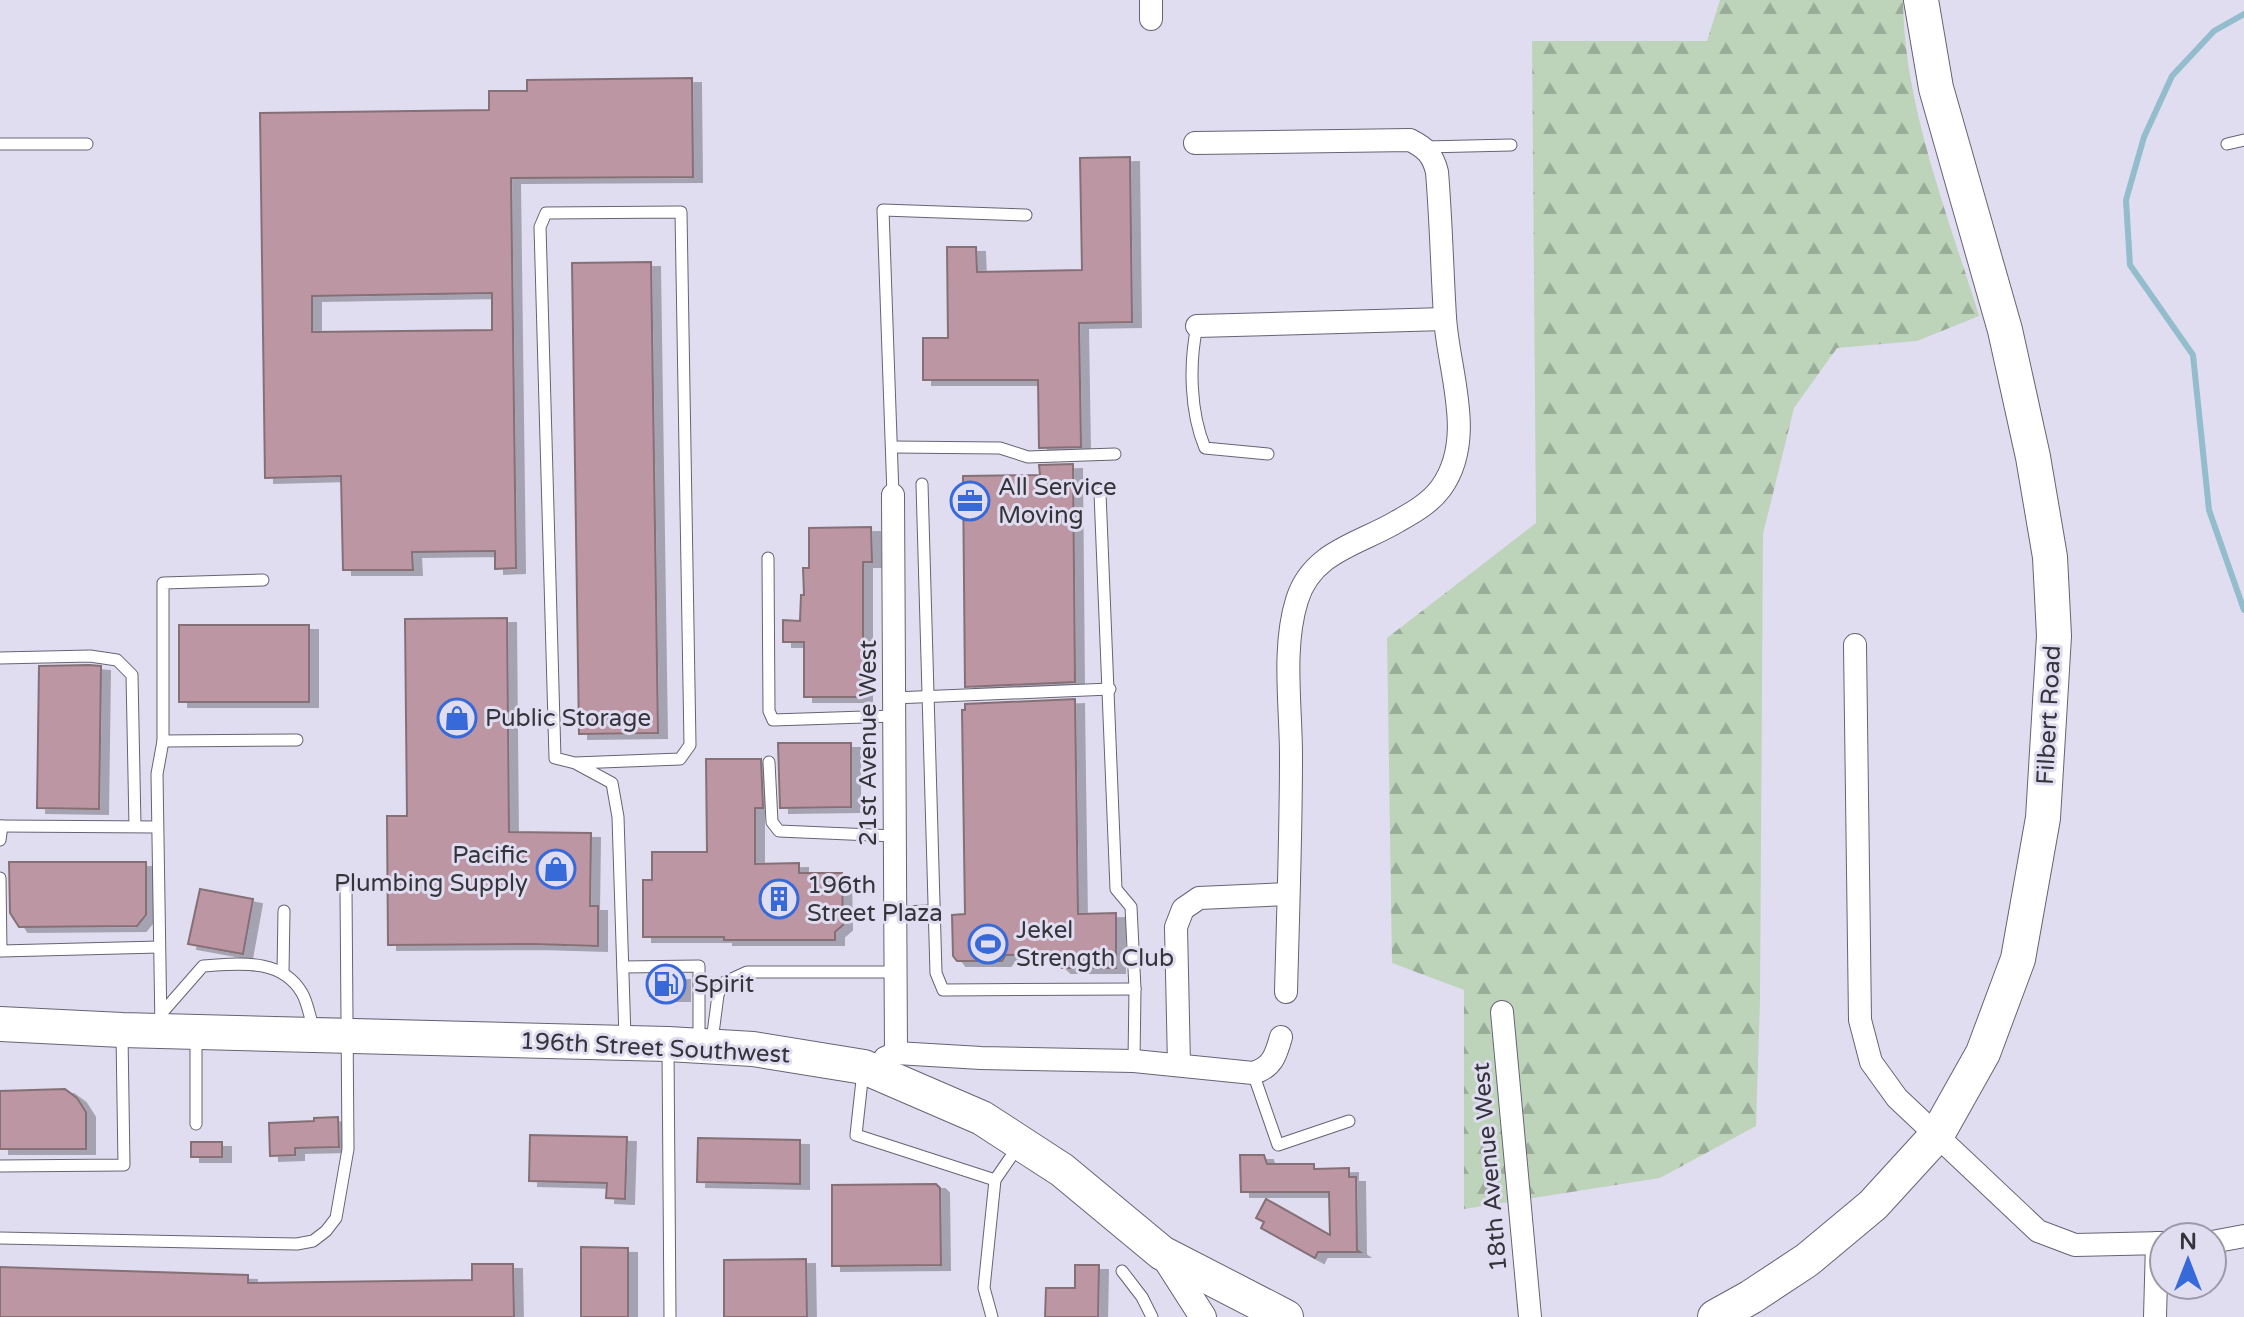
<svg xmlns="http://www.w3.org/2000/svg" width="2244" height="1317" viewBox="0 0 2244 1317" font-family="'Varela Round',sans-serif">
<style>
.forest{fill:url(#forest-firs)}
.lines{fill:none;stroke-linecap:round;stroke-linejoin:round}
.stream{stroke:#93bdcc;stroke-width:6}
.building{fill:#bc96a2;stroke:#857076;stroke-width:2;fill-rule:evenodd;filter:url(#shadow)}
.service-casing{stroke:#676374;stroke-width:13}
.minor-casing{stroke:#676374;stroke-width:24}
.tertiary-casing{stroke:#676374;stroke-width:28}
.primary-casing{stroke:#676374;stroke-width:36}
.service{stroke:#fff;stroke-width:11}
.minor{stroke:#fff;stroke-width:22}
.tertiary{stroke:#fff;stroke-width:26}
.primary{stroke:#fff;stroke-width:34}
.labels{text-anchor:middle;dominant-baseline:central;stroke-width:6;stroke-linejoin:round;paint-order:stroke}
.poi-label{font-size:24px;fill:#35343b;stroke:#e1ddf1;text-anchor:start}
.street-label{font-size:24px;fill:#35343b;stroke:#e1ddf1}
</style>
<defs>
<pattern id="forest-firs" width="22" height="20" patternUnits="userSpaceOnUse" patternTransform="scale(2)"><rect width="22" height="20" fill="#bdd4ba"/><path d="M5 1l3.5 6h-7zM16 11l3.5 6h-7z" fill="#9aad98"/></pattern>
<filter id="shadow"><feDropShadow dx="9" dy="5" stdDeviation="0" flood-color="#0004"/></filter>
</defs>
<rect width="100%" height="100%" fill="#e1ddf1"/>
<path class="forest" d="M1720 0H1903C1904 107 1948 214 1979 316L1917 341 1837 348 1794 408 1763 534 1760 1001 1756 1126 1660 1178 1464 1209V990L1392 963 1387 638 1536 523 1532 41H1707Z"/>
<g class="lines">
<path class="stream" d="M2244 14 2214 31 2172 76 2144 137 2126 200 2130 265 2193 355 2209 510 2244 610"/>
</g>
<g class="building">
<path d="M692 78 693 177 511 178 516 568 495 569V551L412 552 413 570H343L341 476 265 478 260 113 489 110V91H527V80ZM492 293V330L312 332V296Z"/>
<path d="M1130 157 1132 322 1079 323 1081 447 1039 448 1038 380H923V338H948L947 247H976L977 272 1082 270 1080 158Z"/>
<path d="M651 262 658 733 579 734 572 263Z"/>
<path d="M1073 464 1075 682 965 687 963 476 1040 475 1039 465Z"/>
<path d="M871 527 872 562H863V697H804V642H783V620L800 621 801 595H804L803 568H809V528Z"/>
<path d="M507 618 509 832 591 833 590 906H598V946L532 944 388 945 387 816H407L405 619Z"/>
<rect x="179" y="625" width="130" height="77"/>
<path d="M89 665 101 666 99 809 37 808 39 666Z"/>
<path d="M1075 699 1078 914 1116 913V968H1062L1047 954 1006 955 1002 961H957L953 956 952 915 965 914 962 710H965V704Z"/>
<path d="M778 743H851V807L780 808Z"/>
<path d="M706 759H761L763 808H755V864L799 863V873H842L843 925 835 932V940H724V937H643V880H652V852H707Z"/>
<path d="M9 862H146V915L137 926 19 927 10 913Z"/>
<path d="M200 889 253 899 243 954 188 944Z"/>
<path d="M651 975H681V996H650Z"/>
<path d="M65 1089 77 1098 86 1112V1149H0V1091Z"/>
<path d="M338 1117 339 1147 295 1148V1155L270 1156 269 1123 314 1121V1118Z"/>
<path d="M530 1135 627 1137 625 1199 606 1198 607 1183 529 1181Z"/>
<path d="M698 1138 800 1140V1184L697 1182Z"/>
<rect x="191" y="1142" width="31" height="15"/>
<path d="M1240 1155H1264L1267 1164H1314V1169L1349 1168V1177H1356L1357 1250 1360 1252H1318L1315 1258 1261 1228 1264 1222 1256 1218 1266 1199 1330 1235 1329 1192H1241Z"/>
<path d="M936 1184 940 1188 941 1265 832 1266V1185Z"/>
<path d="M581 1247 628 1248V1317H581Z"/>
<path d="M806 1259 807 1317H724V1260Z"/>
<path d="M472 1264H513L514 1317H0V1267L248 1275V1283L472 1280Z"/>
<path d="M1075 1265H1099L1098 1317H1045L1046 1288H1075Z"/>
</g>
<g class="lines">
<defs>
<g id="service">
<path d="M0 144H87"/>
<path d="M2227 144 2244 140"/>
<path d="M1425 147 1511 145"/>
<path d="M1197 326C1189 364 1190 412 1205 448L1268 454"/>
<path d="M892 447 1000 448 1028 457 1115 454"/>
<path d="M922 484 936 973 943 990 1135 989"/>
<path d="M1100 493 1116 889 1131 907 1135 989 1134 1061"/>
<path d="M893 495 883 210 1026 215"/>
<path d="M768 558 769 711 773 720 895 716"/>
<path d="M0 658 90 656 117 660 132 675 135 826"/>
<path d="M894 698 1110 689"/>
<path d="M163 741 297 740"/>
<path d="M769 762 772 822 779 831 895 836"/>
<path d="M575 763 680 759 690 745 681 212 546 213 540 227 555 758 575 763 612 783 618 817 625 1038"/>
<path d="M0 826 157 827"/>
<path d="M0 840 2 826"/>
<path d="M0 878 1 951 159 947"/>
<path d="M895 912 934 911"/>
<path d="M623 967 699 966V1041"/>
<path d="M283 972 284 911"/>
<path d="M161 1014 203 966C238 964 281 957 302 993 308 1003 310 1019 314 1030"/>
<path d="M161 1029 157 774 163 741V583L263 580"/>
<path d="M712 1041 718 995 723 983 747 972H896"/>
<path d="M668 1049 670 1317"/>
<path d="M863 1071 856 1135 995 1180"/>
<path d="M1253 1073 1278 1145 1349 1121"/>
<path d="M196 1124V1035"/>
<path d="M0 1166 124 1165 122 1035"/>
<path d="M0 1238 297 1244 313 1241 326 1231 336 1218 348 1149 346 890"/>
<path d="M1122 1271 1142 1297 1152 1317"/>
<path d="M992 1317 984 1288 995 1180 1019 1145"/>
</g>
<g id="minor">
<path d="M1151 0V19"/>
<path d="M1195 143 1410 140C1426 148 1433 155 1437 172 1441 220 1442 268 1445 317 1448 371 1477 438 1441 488 1430 503 1414 512 1398 521 1360 544 1312 551 1297 600 1282 648 1291 706 1291 756 1291 835 1288 914 1286 992"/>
<path d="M1197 326 1445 319"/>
<path d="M893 495 896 1053"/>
<path d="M1855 645 1860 1020 1871 1062 1897 1098 2038 1231 2075 1245 2164 1243"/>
<path d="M1502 1012 1530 1317"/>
<path d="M885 1058 896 1053 981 1058 1134 1061 1253 1073C1272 1068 1276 1055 1281 1037"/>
<path d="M1179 1065 1176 927 1183 909 1199 898 1288 894"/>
<path d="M2212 1242 2244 1236"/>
<path d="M2155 1317 2157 1243"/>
</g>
<path id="tertiary" d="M1162 1253 1203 1317"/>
<g id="primary">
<path d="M0 1024 122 1030 668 1044 753 1049 864 1067 982 1118 1062 1170 1162 1253 1286 1317"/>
<path d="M1715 1317 1751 1297 1807 1260 1873 1205 1937 1135 1983 1053 2018 959 2043 818 2054 636 2050 557 2033 457 2005 330 1936 88 1921 0"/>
</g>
</defs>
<use href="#service" class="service-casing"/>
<use href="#minor" class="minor-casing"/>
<use href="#tertiary" class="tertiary-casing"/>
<use href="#primary" class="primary-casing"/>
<use href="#service" class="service"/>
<use href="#minor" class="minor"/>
<use href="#tertiary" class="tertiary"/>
<use href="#primary" class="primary"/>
</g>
<defs>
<symbol id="office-ring" viewBox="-11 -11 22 22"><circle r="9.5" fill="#e1ddf1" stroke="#3869d9" stroke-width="1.5"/><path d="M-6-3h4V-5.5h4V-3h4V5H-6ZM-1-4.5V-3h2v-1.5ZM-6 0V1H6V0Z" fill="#3869d9"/></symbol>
<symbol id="shop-ring" viewBox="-11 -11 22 22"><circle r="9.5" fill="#e1ddf1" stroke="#3869d9" stroke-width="1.5"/><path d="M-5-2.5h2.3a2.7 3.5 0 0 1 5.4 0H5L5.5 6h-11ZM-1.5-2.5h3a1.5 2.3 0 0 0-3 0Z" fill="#3869d9"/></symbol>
<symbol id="building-ring" viewBox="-11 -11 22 22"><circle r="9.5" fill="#e1ddf1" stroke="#3869d9" stroke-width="1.5"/><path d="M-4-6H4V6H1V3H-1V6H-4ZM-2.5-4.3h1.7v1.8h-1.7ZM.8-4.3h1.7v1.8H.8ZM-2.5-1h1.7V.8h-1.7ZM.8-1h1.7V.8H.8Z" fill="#3869d9"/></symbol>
<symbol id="stadium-ring" viewBox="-11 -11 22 22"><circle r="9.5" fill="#e1ddf1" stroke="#3869d9" stroke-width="1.5"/><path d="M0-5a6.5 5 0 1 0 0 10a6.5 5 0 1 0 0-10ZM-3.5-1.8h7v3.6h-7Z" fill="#3869d9"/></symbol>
<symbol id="fuel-ring" viewBox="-11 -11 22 22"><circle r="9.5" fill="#e1ddf1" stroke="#3869d9" stroke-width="1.5"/><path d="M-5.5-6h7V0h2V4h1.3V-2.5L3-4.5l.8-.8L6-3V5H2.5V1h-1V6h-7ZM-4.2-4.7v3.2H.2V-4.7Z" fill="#3869d9"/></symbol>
</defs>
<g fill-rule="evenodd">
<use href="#office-ring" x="948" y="479" width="44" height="44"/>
<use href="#shop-ring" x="435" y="696" width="44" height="44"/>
<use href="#shop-ring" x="534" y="847" width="44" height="44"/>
<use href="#building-ring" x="757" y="877" width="44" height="44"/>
<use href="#stadium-ring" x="966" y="922" width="44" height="44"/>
<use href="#fuel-ring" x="644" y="962" width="44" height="44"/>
</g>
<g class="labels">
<g class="poi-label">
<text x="998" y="487">All Service<tspan x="998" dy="28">Moving</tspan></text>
<text x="485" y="718">Public Storage</text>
<text x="528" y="855" text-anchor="end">Pacific<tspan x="528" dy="28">Plumbing Supply</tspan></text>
<text x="807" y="885">196th<tspan x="807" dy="28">Street Plaza</tspan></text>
<text x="1016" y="930">Jekel<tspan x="1016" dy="28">Strength Club</tspan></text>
<text x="694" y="984">Spirit</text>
</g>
<g class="street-label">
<text transform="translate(2049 715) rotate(-87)">Filbert Road</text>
<text transform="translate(868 743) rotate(-90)">21st Avenue West</text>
<text transform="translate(655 1048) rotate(3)">196th Street Southwest</text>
<text transform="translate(1490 1167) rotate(-95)">18th Avenue West</text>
</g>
</g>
<g transform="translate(2188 1261)"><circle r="38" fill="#e1ddf1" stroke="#9c99a8" stroke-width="2"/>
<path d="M0-6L14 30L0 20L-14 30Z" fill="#3869d9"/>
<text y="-12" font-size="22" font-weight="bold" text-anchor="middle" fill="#35343b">N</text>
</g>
</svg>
